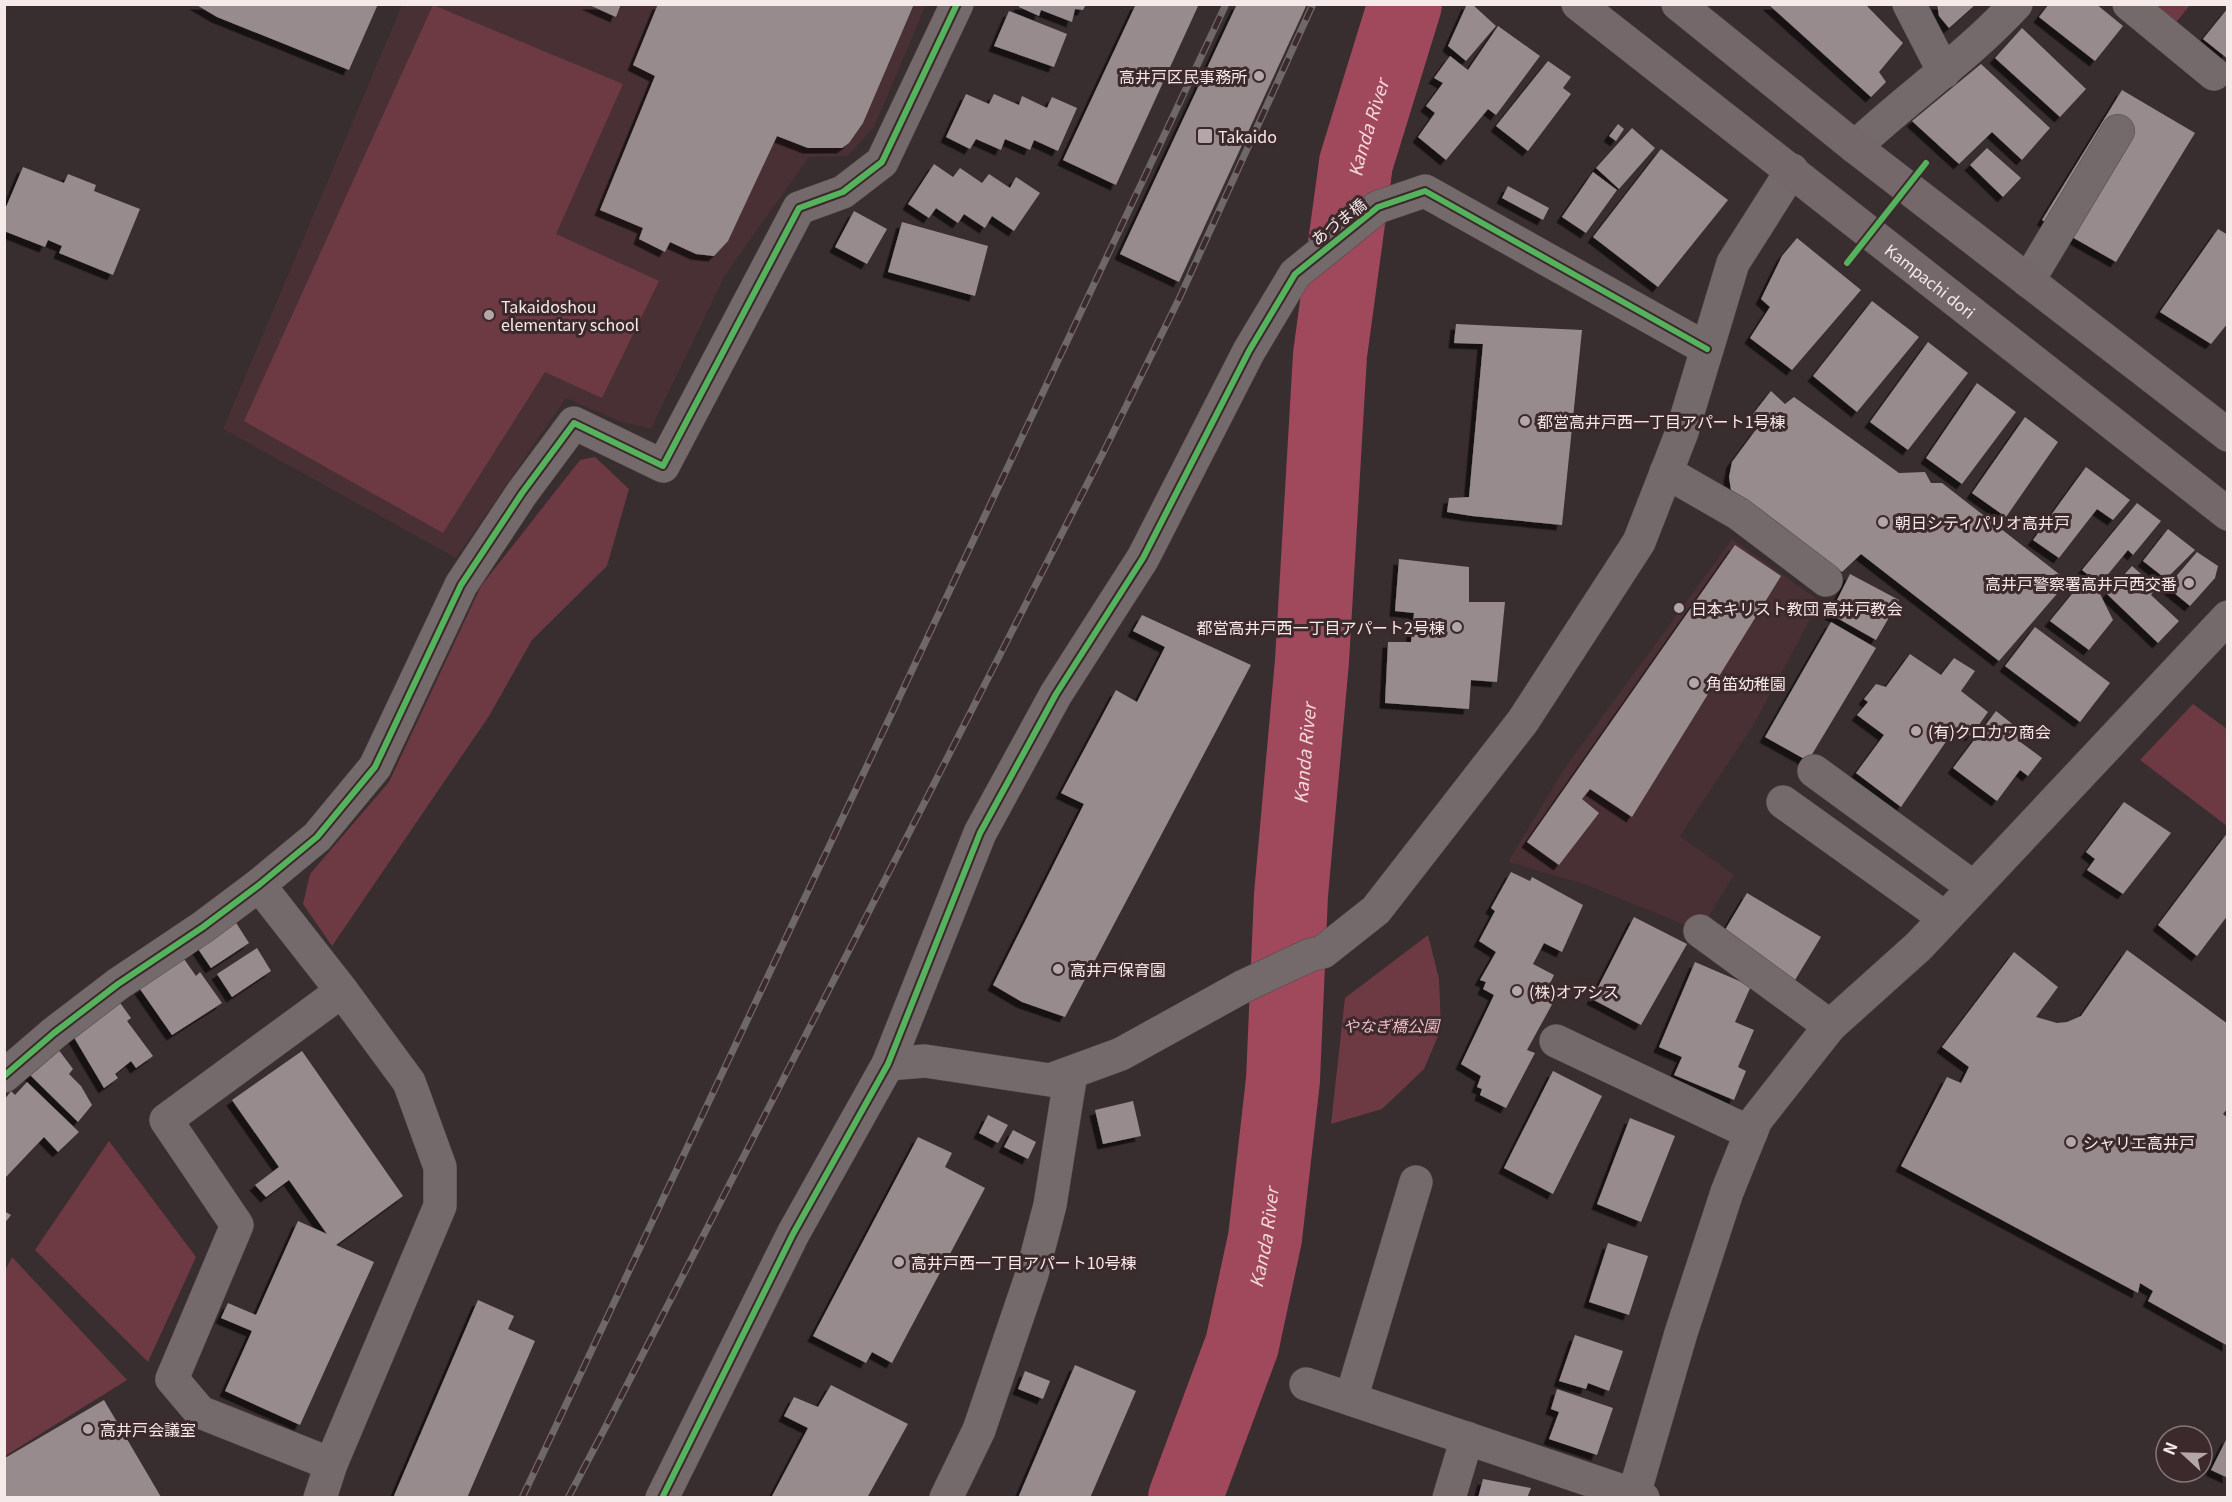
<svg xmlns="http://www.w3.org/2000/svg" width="2232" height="1502" viewBox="0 0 2232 1502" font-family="Georgia,'Noto Sans JP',serif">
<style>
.built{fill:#483034}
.green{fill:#6d3a44}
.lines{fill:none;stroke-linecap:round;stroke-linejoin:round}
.river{stroke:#a0485c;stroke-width:74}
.building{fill:#988b8d;filter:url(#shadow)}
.minor-casing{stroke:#52494a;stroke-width:34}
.major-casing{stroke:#52494a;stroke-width:34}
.minor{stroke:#746a6b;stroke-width:33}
.major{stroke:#74686a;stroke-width:33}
.rail-casing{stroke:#6f6869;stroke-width:7}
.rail{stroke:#3c292c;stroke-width:4.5;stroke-dasharray:14;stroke-linecap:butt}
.cycleway-casing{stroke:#3c292c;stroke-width:10}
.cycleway{stroke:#56b35d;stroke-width:6}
.poi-dot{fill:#b4a7a9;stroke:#3c292c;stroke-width:2}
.labels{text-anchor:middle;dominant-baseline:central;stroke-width:6;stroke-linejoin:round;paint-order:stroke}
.poi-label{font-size:16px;fill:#f6e9ea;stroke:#3c292c;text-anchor:start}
.street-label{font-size:16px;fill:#f6e9ea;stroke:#3c292c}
.park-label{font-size:16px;font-style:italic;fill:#efbac3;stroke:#3c292c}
.water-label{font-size:18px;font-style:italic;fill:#f3d7db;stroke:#3c292c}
</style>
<defs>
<filter id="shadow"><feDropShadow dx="-5.5" dy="5.5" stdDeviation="0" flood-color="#0009"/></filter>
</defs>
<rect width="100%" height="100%" fill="#382d2f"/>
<g class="built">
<path d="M402 5H926L874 127 848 156 809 157 725 275 651 429 621 422 566 398 456 558 223 429Z"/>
<path d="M1732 539 1820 601 1754 724 1680 836 1734 875 1700 931 1584 884 1508 862 1564 769Z"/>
</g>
<g class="green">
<path d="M433 5 623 84 556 234 659 281 602 398 545 372 443 533 244 421Z"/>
<path d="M2138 5H2190L2170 30Z"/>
<path d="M595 457 629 489 607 566 532 640 489 716 332 946 303 904 310 874 389 782 481 586 580 460Z"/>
<path d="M2193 704 2227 729V826L2140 760Z"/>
<path d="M1428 935 1439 979 1441 1029 1424 1069 1382 1109 1331 1124 1345 998Z"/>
<path d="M109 1141 196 1257 148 1362 35 1250Z"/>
<path d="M12 1257 127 1380 5 1456 4 1273Z"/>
</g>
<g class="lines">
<path class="river" id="s1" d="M1185 1498 1242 1345 1265 1238 1283 1080 1291 895 1312 661 1330 355 1356 163 1405 4"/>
</g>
<g class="building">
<path d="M195 4H378L349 70 217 17Z"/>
<path d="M587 4H621L616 17Z"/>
<path d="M658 4H914L863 123 849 143 842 148H808L777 136 728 241 714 256 696 254 670 242 665 252 639 239 643 228 600 210 655 76 633 65Z"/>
<path d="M1020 4H1086L1083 10 1075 9 1072 22 1041 10 1039 16 1019 7Z"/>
<path d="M1136 4H1199L1116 185 1063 160Z"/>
<path d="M1237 4H1307L1179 282 1120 254Z"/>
<path d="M1467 4H1472L1496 26 1466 61 1448 46Z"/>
<path d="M1768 4H1865L1903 43 1879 72 1886 82 1871 97Z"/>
<path d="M1937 4H1976L1949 28 1939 16Z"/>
<path d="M2049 4H2096L2123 26 2095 61 2039 17Z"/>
<path d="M2228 8V59L2203 39Z"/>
<path d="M1009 11 1067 34 1054 67 994 46Z"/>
<path d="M1498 26 1540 56 1496 115 1488 109 1446 160 1418 137 1435 113 1426 106 1443 83 1434 78 1450 56 1468 70Z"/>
<path d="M2022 28 2086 89 2060 117 1995 58Z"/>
<path d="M1548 61 1571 77 1563 88 1571 94 1528 151 1496 126Z"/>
<path d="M1981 64 2050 128 2022 160 1992 132 1959 164 1912 121Z"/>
<path d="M2122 90 2195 133 2116 262 2042 220Z"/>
<path d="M966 94 989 104 994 94 1019 105 1022 96 1047 108 1052 97 1077 108 1058 151 1034 140 1030 150 1005 139 1001 150 976 139 970 149 946 137Z"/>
<path d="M1618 124 1624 129 1616 141 1609 136Z"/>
<path d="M1632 128 1655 148 1619 189 1596 168Z"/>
<path d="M1987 148 2021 178 2003 197 1970 165Z"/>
<path d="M1661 149 1728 200 1658 287 1593 237Z"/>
<path d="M934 164 953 177 960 168 982 183 989 174 1010 188 1016 177 1040 193 1014 231 992 216 985 228 964 214 958 223 936 208 929 218 908 204Z"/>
<path d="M23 167 64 183 68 174 96 185 94 191 140 209 113 275 59 253 62 246 48 240 45 247 4 231V212Z"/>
<path d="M1593 172 1617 190 1586 233 1562 217Z"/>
<path d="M1508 186 1549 208 1543 220 1502 198Z"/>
<path d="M854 211 887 229 867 264 835 247Z"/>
<path d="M902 222 988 246 975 296 888 272Z"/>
<path d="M2218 229 2228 235V323L2211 344 2160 312Z"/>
<path d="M1797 238 1861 290 1792 370 1750 338 1770 307 1761 299 1782 256Z"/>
<path d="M1872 301 1919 337 1857 412 1813 376Z"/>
<path d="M1456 324 1582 330 1562 525 1472 516 1447 512 1449 498 1469 497 1483 344 1454 343Z"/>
<path d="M1928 342 1968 373 1908 450 1870 422Z"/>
<path d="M1977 383 2016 412 1962 484 1926 458Z"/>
<path d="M1771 391 1785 404 1794 397 1899 473 1925 472 1931 483H1942L2068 581 1999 661 1861 554 1842 572 1731 490 1729 477 1732 462 1755 431 1764 423 1753 414Z"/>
<path d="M2025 417 2058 442 2006 517 1972 493Z"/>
<path d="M2086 467 2130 500 2113 520 2097 509 2059 558 2033 540Z"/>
<path d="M2137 503 2161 521 2133 555 2128 550 2100 584 2082 570Z"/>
<path d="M2168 529 2195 550 2166 579 2143 561Z"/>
<path d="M1735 545 1781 576 1632 817 1590 789 1582 799 1599 813 1559 865 1527 842Z"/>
<path d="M2197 552 2218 566 2215 578 2190 606 2167 587Z"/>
<path d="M1399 559 1469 567V602H1505L1497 682 1471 680 1469 709 1385 703 1388 642H1411L1414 613 1395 611Z"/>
<path d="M2132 566 2156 587 2151 595 2179 621 2158 643 2107 594Z"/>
<path d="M1850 574 1899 600 1876 640 1830 614Z"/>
<path d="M2081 583 2100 594 2113 620 2089 650 2050 621Z"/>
<path d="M1142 615 1251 665 1065 1017 1022 1002 993 985 1084 804 1061 793 1116 690 1137 702 1165 647 1133 631Z"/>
<path d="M1831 622 1876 648 1808 761 1765 737Z"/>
<path d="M2035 627 2110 683 2080 722 2005 666Z"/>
<path d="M1910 654 1941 675 1954 658 1975 671 1961 691 1988 712 1971 736 1956 727 1901 807 1856 773 1884 735 1857 715 1868 702 1864 699 1876 684 1886 687Z"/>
<path d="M1996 711 2025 734 2019 741 2042 758 2028 776 2020 770 1997 801 1953 768Z"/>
<path d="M2124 802 2171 833 2123 894 2087 870 2095 859 2086 852Z"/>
<path d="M2228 832V915L2197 956 2158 925Z"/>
<path d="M1511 872 1530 881 1532 877 1583 905 1562 952 1544 943 1533 964 1554 975 1545 994 1555 999 1527 1050 1535 1053 1506 1108 1480 1095 1482 1089 1477 1087 1481 1076 1461 1064 1494 995 1483 989 1486 982 1480 980 1496 952 1479 941 1495 911 1491 908Z"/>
<path d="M1747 893 1821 937 1795 980 1722 935Z"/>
<path d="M1634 917 1687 944 1641 1025 1592 999Z"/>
<path d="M233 918 249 943 211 968 194 943Z"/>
<path d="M257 948 271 971 232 997 217 974Z"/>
<path d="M2127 950 2228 1024V1108L2223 1114 2228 1118V1346L2148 1301 2153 1291 2140 1283 2138 1293 1901 1166 1947 1077 1961 1083 1969 1067 1942 1047 2014 952 2058 987 2036 1017 2057 1023 2067 1022 2081 1016Z"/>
<path d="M184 959 196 976 200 972 222 1003 172 1035 140 989Z"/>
<path d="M1695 962 1751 986 1735 1022 1754 1030 1738 1067 1746 1071 1734 1100 1674 1075 1682 1057 1659 1047Z"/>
<path d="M118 1000 131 1018 127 1021 153 1056 136 1068 131 1061 115 1074 118 1078 104 1088 69 1029Z"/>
<path d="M55 1045 73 1069 69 1074 81 1086 92 1105 78 1122 27 1072Z"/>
<path d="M302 1051 403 1196 336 1245 374 1262 300 1425 225 1391 252 1331 221 1318 228 1303 256 1315 298 1221 327 1234 289 1180 266 1197 255 1185 279 1167 232 1100Z"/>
<path d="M1553 1071 1602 1096 1553 1194 1504 1168Z"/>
<path d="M27 1082 79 1132 58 1152 44 1137 5 1178V1099L11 1091 15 1095Z"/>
<path d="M1133 1101 1141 1136 1103 1144 1095 1110Z"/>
<path d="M988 1115 1008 1125 998 1143 979 1133Z"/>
<path d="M1630 1118 1675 1136 1641 1222 1597 1204Z"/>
<path d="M1013 1130 1036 1142 1028 1159 1004 1147Z"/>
<path d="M918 1137 952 1153 945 1167 985 1188 892 1363 872 1352 866 1363 813 1336Z"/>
<path d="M4 1211 11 1215 4 1224Z"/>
<path d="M1608 1243 1648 1256 1629 1315 1589 1302Z"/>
<path d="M478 1300 514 1316 508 1329 535 1341 467 1498H393Z"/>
<path d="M1575 1335 1623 1351 1609 1391 1588 1383 1586 1389 1559 1381Z"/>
<path d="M1075 1365 1136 1391 1090 1498H1018Z"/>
<path d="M1025 1371 1050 1381 1043 1399 1018 1389Z"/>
<path d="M831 1385 908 1424 867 1498H771L808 1428 784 1416 794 1397 818 1407Z"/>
<path d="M1557 1389 1613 1408 1597 1455 1549 1439 1559 1412 1551 1409Z"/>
<path d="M104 1400 161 1497 5 1498V1458Z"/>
<path d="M2228 1436V1478L2211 1470Z"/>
<path d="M1483 1479 1531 1488 1527 1498H1478Z"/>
</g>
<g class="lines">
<defs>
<g id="minor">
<path d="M1909 4 1944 72"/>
<path d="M2129 4 2214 74"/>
<path d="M1855 147C1907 98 1967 57 2016 4"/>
<path d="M2028 281 2118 131"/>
<path d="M1666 472 1739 514 1826 580"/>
<path d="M1814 771 1973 887"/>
<path d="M1783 802 1945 918"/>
<path d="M259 885 342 991 409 1082 440 1167V1206L331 1464 320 1498"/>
<path d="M1700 931 1830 1026"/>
<path d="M1556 1041 1751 1133"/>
<path d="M888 1064 925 1061 1050 1080 1121 1054 1242 987 1310 955 1323 952 1376 910 1523 721 1639 542 1682 432 1733 263 1792 170"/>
<path d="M4 1076 54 1033 118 984 203 927 259 885 317 837 375 767 461 585 522 493 574 423 663 466 799 208 843 192 882 162 957 4"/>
<path d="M1306 1384 1643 1498"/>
<path d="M1351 1399 1416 1182"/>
<path d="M331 1464 200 1412 172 1379 237 1225 166 1120 342 991"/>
<path d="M662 1498 793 1234 888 1064 980 833 1056 694 1143 558 1249 351 1295 274 1378 207 1425 191 1707 349"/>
<path d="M946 1498 979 1430 1032 1274 1050 1205 1071 1073"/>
<path d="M1449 1498 1467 1438"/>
<path d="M1633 1498 1681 1333 1727 1192 1756 1120 1830 1026 1919 946 2228 617"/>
</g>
<g id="major">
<path id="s2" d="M1578 4 2228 514"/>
<path d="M1678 4 1855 147 2228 435"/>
</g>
</defs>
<use href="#minor" class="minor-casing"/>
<use href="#major" class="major-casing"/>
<use href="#minor" class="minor"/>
<use href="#major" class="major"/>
<defs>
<g id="rail">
<path d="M522 1498 1226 4"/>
<path d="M568 1498 604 1430 1103 453 1179 299 1313 4"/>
</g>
</defs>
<use href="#rail" class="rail-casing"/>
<use href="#rail" class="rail"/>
<defs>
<g id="cycleway">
<path d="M1847 263 1926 163"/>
<path d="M4 1076 54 1033 118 984 203 927 259 885 317 837 375 767 461 585 522 493 574 423 663 466 799 208 843 192 882 162 957 4"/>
<path d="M662 1498 793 1234 888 1064 980 833 1056 694 1143 558 1249 351 1295 274 1378 207 1425 191 1707 349"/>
</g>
</defs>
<use href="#cycleway" class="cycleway-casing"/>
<use href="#cycleway" class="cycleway"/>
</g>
<g class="poi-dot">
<circle cx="1259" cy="76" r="6"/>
<rect x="1197" y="128" width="16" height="16" rx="3"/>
<circle cx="489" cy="315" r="6"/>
<circle cx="1525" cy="421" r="6"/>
<circle cx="1883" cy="522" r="6"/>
<circle cx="2189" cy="583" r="6"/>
<circle cx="1679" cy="608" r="6"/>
<circle cx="1457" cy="627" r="6"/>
<circle cx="1694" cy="683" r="6"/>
<circle cx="1916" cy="731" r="6"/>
<circle cx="1058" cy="969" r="6"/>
<circle cx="1517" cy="991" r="6"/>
<circle cx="2071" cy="1142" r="6"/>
<circle cx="899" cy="1262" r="6"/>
<circle cx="88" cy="1429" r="6"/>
</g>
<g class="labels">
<g class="poi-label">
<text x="1247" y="76" text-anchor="end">高井戸区民事務所</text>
<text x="1218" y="136">Takaido</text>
<text x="501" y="306">Takaidoshou<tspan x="501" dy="18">elementary school</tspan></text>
<text x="1537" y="421">都営高井戸西一丁目アパート1号棟</text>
<text x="1895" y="522">朝日シティパリオ高井戸</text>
<text x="2177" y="583" text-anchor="end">高井戸警察署高井戸西交番</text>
<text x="1691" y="608">日本キリスト教団 高井戸教会</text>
<text x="1445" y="627" text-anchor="end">都営高井戸西一丁目アパート2号棟</text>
<text x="1706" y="683">角笛幼稚園</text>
<text x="1928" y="731">(有)クロカワ商会</text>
<text x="1070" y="969">高井戸保育園</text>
<text x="1529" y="991">(株)オアシス</text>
<text x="2083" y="1142">シャリエ高井戸</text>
<text x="911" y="1262">高井戸西一丁目アパート10号棟</text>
<text x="100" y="1429">高井戸会議室</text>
</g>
<g class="street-label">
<text transform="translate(1338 221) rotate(-38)">あづま橋</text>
<text stroke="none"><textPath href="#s2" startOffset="448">Kampachi dori</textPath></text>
</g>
<g class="park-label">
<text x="1391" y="1025">やなぎ橋公園</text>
</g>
<g class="water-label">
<text stroke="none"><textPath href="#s1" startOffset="1389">Kanda River</textPath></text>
<text stroke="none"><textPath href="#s1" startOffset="759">Kanda River</textPath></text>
<text stroke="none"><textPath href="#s1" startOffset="273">Kanda River</textPath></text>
</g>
</g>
<rect width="2232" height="1502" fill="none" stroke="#f6e9ea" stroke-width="12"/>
<g transform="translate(2184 1454) rotate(292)"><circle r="28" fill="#3c292c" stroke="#867678" stroke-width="1.5"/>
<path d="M0-4.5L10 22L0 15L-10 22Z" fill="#b4a7a9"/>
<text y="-9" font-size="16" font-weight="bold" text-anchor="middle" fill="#f6e9ea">N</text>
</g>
</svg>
